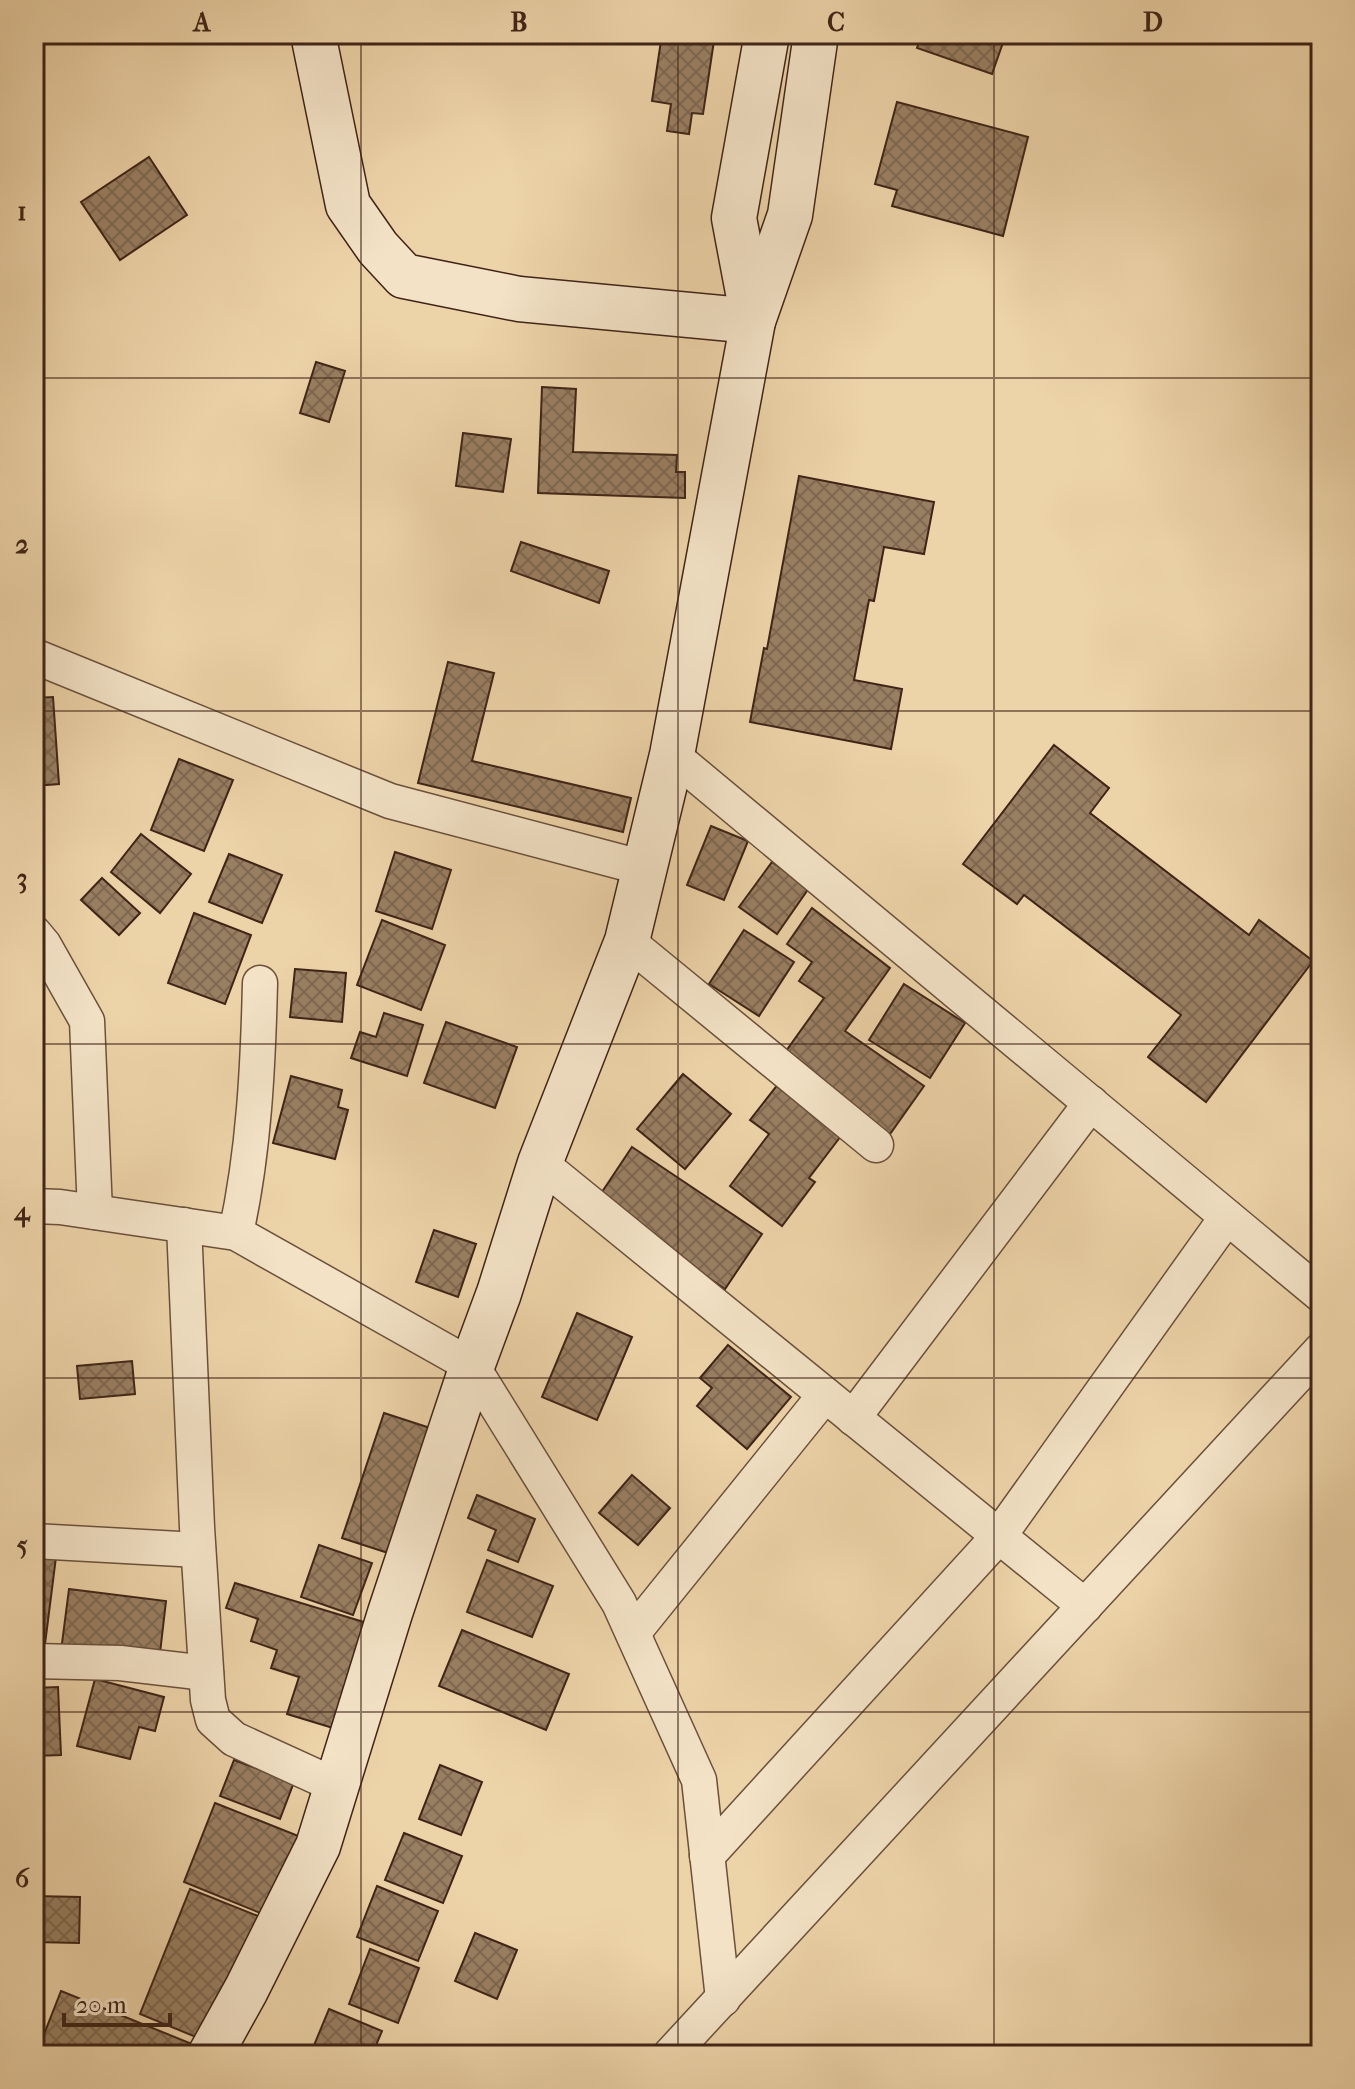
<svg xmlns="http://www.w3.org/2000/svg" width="1355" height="2089" viewBox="0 0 1355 2089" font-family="'IM FELL French Canon',serif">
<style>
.building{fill:url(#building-cross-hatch);stroke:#3f2417;stroke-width:2}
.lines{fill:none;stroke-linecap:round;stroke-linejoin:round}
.street-casing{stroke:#6a503b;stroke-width:37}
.secondary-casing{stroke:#3f2417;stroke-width:47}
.street{stroke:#f3e2c6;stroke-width:34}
.secondary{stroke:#f3e2c6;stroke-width:44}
.grid{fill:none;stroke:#3f2417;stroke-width:2;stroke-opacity:0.55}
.neatline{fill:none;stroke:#3f2417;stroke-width:3}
.grid-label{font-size:26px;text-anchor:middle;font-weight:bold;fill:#3f2417}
</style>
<defs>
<pattern id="building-cross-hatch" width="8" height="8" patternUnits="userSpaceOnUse" patternTransform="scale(2)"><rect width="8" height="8" fill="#997f62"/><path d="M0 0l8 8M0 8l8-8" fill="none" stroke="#7e6850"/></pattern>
</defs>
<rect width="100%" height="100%" fill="#edd3a8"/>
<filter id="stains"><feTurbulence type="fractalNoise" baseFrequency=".0025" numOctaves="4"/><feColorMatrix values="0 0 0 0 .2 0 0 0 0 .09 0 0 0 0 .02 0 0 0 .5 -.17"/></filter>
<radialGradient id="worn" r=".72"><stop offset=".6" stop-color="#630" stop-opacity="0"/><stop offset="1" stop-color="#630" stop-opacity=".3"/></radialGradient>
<g class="building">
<path d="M662 34H715L703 114 692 113 689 134 667 131 671 104 652 101Z"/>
<path d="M922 34H1006L992 74 917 48Z"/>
<path d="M897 102 1028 137 1003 236 892 206 897 190 875 184Z"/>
<path d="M149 157 187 215 120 260 81 202Z"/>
<path d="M316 362 345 371 329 422 300 413Z"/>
<path d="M542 387 576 389 573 452 677 455 676 472H685V498L538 493Z"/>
<path d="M463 433 511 439 503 492 456 486Z"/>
<path d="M799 476 934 502 924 554 884 547 874 601 869 600 854 680 902 689 891 749 750 722 764 648 767 649Z"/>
<path d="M521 542 609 571 599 603 511 571Z"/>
<path d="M448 662 494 673 472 761 631 798 623 832 418 783Z"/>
<path d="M53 697 59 784 34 786V698Z"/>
<path d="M1054 745 1109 788 1090 813 1249 935 1259 920 1313 961 1206 1102 1148 1057 1181 1015 1024 895 1017 904 963 864Z"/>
<path d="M179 759 233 780 204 851 151 830Z"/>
<path d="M711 826 748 841 724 900 687 885Z"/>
<path d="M141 834 191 874 160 913 111 872Z"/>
<path d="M395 852 451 870 432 929 376 911Z"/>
<path d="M229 854 282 875 262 923 209 902Z"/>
<path d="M772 862 809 888 777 934 739 907Z"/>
<path d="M102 878 140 913 119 935 81 900Z"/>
<path d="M812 908 890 968 845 1031 924 1086 890 1134 781 1058 824 998 799 981 812 962 787 944Z"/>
<path d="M194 913 251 935 225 1004 168 983Z"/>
<path d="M382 920 445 945 421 1010 357 985Z"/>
<path d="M744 930 794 962 759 1016 709 984Z"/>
<path d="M295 969 346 973 342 1022 290 1017Z"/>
<path d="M904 984 965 1023 930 1078 869 1040Z"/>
<path d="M384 1013 423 1025 407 1076 351 1058 360 1032 376 1037Z"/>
<path d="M446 1022 517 1047 495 1108 424 1083Z"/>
<path d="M683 1074 731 1114 685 1169 637 1129Z"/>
<path d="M291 1076 342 1090 338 1107 348 1110 335 1159 273 1143Z"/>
<path d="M779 1083 844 1132 809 1178 815 1182 782 1226 730 1186 769 1134 750 1120Z"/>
<path d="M632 1147 762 1234 725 1289 596 1201Z"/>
<path d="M434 1230 476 1244 458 1297 416 1282Z"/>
<path d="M577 1313 632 1337 597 1420 542 1397Z"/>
<path d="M728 1345 791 1397 747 1449 697 1406 712 1388 700 1378Z"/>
<path d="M132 1361 135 1394 80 1399 77 1366Z"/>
<path d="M34 1368H38L37 1400 44 1401 42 1469H34Z"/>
<path d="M384 1413 430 1428 388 1553 342 1538Z"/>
<path d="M632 1475 670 1508 638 1545 599 1513Z"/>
<path d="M477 1495 535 1519 518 1562 488 1550 496 1530 468 1518Z"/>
<path d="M319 1545 372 1563 353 1615 301 1597Z"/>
<path d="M34 1546 57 1549 43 1660 34 1658Z"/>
<path d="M487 1560 553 1586 532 1637 467 1612Z"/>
<path d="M235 1583 367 1623 333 1728 287 1714 299 1677 271 1668 277 1650 251 1641 258 1619 226 1608Z"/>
<path d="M69 1589 166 1601 159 1662 61 1651Z"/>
<path d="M462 1630 569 1674 546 1730 439 1686Z"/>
<path d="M95 1679 164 1697 155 1731 139 1727 130 1759 77 1746Z"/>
<path d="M58 1687 61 1755 34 1756V1688Z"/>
<path d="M234 1760 294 1782 280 1819 220 1796Z"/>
<path d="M440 1765 482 1782 461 1835 419 1819Z"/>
<path d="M215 1803 306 1839 275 1919 184 1882Z"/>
<path d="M404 1833 462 1856 443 1903 385 1880Z"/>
<path d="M377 1886 438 1911 418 1961 357 1937Z"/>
<path d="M190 1889 263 1918 213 2044 140 2014Z"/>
<path d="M34 1896 80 1897 79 1943 34 1942Z"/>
<path d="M475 1933 517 1950 497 1999 455 1981Z"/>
<path d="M370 1949 419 1968 398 2023 349 2004Z"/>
<path d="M61 1991 192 2044 188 2055H59L39 2047Z"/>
<path d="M329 2009 382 2031 372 2055H310Z"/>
</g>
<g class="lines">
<defs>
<g id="street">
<path d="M34 656 390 801 644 868"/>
<path d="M672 755 1321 1295"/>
<path d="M34 933 44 945 87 1021 95 1212"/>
<path d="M627 941 876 1145"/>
<path d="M540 1163 1085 1606"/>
<path d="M34 1206 60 1207 236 1233 472 1366 619 1603 699 1780 723 1999"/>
<path d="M184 1225 197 1527 208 1700 213 1720 234 1739 337 1786"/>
<path d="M236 1233C254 1151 258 1067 260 983"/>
<path d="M853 1418 1091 1103"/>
<path d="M34 1541 198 1550"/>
<path d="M633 1633 825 1395"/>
<path d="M34 1661 120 1663 206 1673"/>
<path d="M707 1856 999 1536 1227 1217"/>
<path d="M670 2055 1321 1350"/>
</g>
<g id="secondary">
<path d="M313 34 348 205 378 248 404 276 519 299 753 321"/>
<path d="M753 319 734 218 767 34"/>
<path d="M210 2055 246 1990 318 1846 390 1613 472 1366 499 1293 540 1163 627 941 672 755 753 321 790 215 816 34"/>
</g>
</defs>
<use href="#street" class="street-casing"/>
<use href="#secondary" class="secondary-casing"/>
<use href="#street" class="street"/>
<use href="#secondary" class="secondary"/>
</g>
<path class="grid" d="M361 34V2055M678 34V2055M994 34V2055M34 378H1321M34 711H1321M34 1044H1321M34 1378H1321M34 1712H1321"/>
<rect width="1355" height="2089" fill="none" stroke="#edd3a8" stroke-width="88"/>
<path d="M64 2013v12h106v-12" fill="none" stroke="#3f2417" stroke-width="4"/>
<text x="76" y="2013" font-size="24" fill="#3f2417" stroke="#f3e2c6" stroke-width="6" paint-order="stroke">20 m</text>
<rect x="44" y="44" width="1267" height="2001" class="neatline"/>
<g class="grid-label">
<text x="202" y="31">A</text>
<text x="519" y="31">B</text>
<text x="836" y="31">C</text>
<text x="1153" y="31">D</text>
<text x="22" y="220">1</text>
<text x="22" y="553">2</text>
<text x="22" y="887">3</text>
<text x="22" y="1220">4</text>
<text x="22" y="1554">5</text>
<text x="22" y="1887">6</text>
</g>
<rect width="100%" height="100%" filter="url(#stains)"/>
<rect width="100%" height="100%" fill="url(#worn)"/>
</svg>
